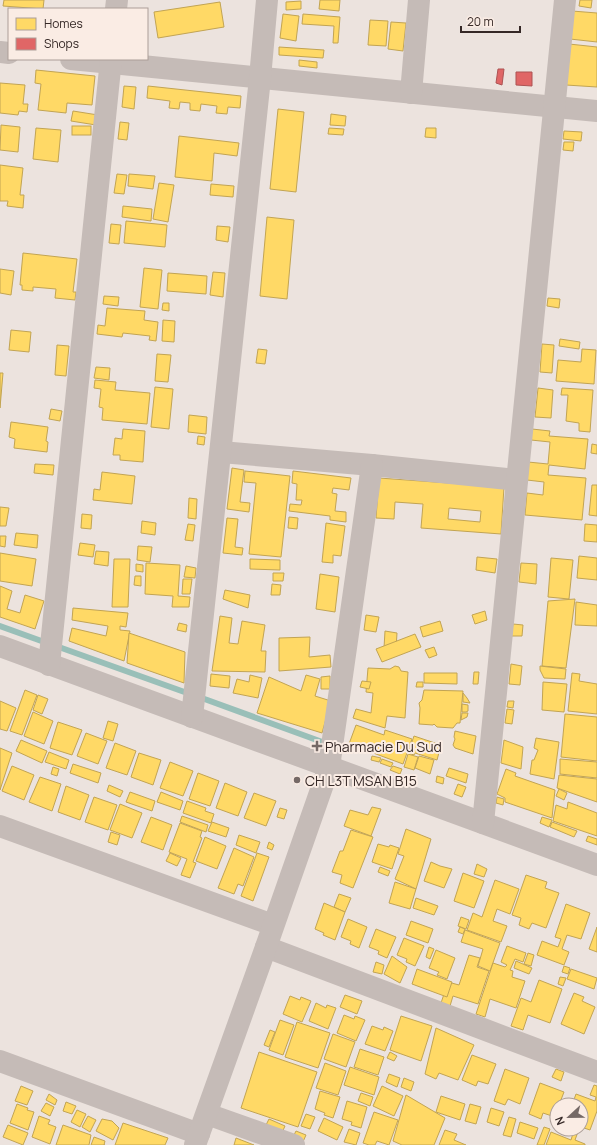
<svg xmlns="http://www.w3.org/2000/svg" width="597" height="1145" viewBox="0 0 597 1145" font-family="Manrope,sans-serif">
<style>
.homes{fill:#ffd966;stroke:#c2a453;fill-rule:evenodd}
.shops{fill:#e06666;stroke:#ad5353}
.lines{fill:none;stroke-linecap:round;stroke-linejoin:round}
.stream{stroke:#99bfb8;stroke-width:6}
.minor{stroke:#c5bbb7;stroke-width:22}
.poi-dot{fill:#756966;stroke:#faece4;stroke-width:1.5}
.labels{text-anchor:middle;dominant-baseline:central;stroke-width:4;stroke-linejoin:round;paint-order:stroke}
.poi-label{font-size:14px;fill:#352826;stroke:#faece4;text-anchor:start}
</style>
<rect width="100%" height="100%" fill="#ece3de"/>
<g class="homes">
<path d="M4 0H44L43 9 3 6Z"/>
<path d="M320 0H340L339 11 319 9Z"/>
<path d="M580 0H592L591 8 579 6Z"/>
<path d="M301 1V9L286 10V2Z"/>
<path d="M220 2 224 27 158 38 154 12Z"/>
<path d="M572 11 597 13V42L570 39Z"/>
<path d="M283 14 299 16 296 41 280 38Z"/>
<path d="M303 14 340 17 338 43H333L334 26 302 24Z"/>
<path d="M370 20 388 21 386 46 368 45Z"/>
<path d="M391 22 406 23 403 51 388 49Z"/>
<path d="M569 44 597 47V87L566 85Z"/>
<path d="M279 47 324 50 323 58 279 55Z"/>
<path d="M299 60 317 62V68L299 66Z"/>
<path d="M36 70 95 76 92 105 67 103 66 113 38 110 41 84 35 83Z"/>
<path d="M0 83 25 85 23 104H28L27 112 19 111 18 115 0 113Z"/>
<path d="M124 86 136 87 134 109 122 107Z"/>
<path d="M148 86 241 96 240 108 228 107 227 114 216 113 217 106 201 104 200 111 190 110V103L180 102 179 109 169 108 170 101 147 98Z"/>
<path d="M278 109 304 112 296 192 270 189Z"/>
<path d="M73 111 98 115 96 125 71 121Z"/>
<path d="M331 114 346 116 345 126 330 125Z"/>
<path d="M120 122 129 123 127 140 118 139Z"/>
<path d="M1 125 20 127 18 152 0 150Z"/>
<rect x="72" y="126" width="19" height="9"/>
<path d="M36 128 61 130 58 162 33 159Z"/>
<path d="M329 128 344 129 343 135 328 134Z"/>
<path d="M426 128H436V138L425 137Z"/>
<path d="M564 131 582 132 581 141 563 139Z"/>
<path d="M179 136 239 143 237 156 214 153 212 181 175 177Z"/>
<path d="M564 142H574L573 151 563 150Z"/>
<path d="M0 165 23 168 20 195H24L23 208 7 206 8 201H0Z"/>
<path d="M117 174 127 175 124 194 114 193Z"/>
<path d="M129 174 155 176 153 189 128 186Z"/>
<path d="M159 183 174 185 168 222 153 219Z"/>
<path d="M211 184 234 186 233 197 210 195Z"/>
<path d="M123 206 152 209 151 221 122 217Z"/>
<path d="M267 217 294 220 287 299 260 296Z"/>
<path d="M126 221 167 225 165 247 124 243Z"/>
<path d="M111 224 121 225 119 244 109 243Z"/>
<path d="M217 226 230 227 228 242 216 240Z"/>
<path d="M23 253 77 259 73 292H76L75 300 55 298 56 289 33 287V291L22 290V285H20Z"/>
<path d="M144 268 162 270 158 309 140 307Z"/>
<path d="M0 269 14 271 11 295 0 293Z"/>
<path d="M213 272 225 273 223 297 210 295Z"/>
<path d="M168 273 207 276 206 294 167 291Z"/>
<path d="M104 296 119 297 118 306 103 304Z"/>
<path d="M548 298 560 299 559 308 547 306Z"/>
<path d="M163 303H169V311L162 310Z"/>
<path d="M107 308 145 311 144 320 158 322 156 341 149 340 150 336 123 333 122 337 97 334 98 325 105 326Z"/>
<path d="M163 320 175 321 174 342 162 341Z"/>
<path d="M11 330 31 332 29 352 9 350Z"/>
<path d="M560 339 580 342 579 349 559 346Z"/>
<path d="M542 344 554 345 552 373 540 372Z"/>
<path d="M57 345 69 346 66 376 55 375Z"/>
<path d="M258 349 267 350 265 364 256 363Z"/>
<path d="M582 349 596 350 594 384 556 381 558 360 581 362Z"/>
<path d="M157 354 171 355 168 382 155 381Z"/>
<path d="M96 367 110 368 109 380 94 378Z"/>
<path d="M0 373H3L0 408Z"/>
<path d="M95 380 116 382 115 390 150 393 147 424 102 420 103 408 99 407 101 389 94 388Z"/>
<path d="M155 387 173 389 169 429 151 427Z"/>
<path d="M538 388 553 390 551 418 535 417Z"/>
<path d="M562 388 593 390 590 432 579 431V423L566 421 568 395H561Z"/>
<path d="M51 409 62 411 60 421 49 419Z"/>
<path d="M189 415 207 417 206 434 188 432Z"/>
<path d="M11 422 48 427 46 441 48 442 47 452 14 448 15 439 9 437Z"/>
<path d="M123 429 145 431 143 462 120 460V455H113L115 438 122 439Z"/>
<path d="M532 429 550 431 549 436 588 439 585 469 549 465 548 475 586 478 582 520 525 515 527 493 543 495 544 482 527 480 528 462 548 464 550 442 531 440Z"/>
<path d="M198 436 205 437 204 445 197 444Z"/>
<path d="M592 444 597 445V454L591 453Z"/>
<path d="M35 464 54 465 53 475 34 473Z"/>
<path d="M232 468 244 470 240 502 250 503 249 512 227 509Z"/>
<path d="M245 471 290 476 281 557 249 554 256 483 244 482Z"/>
<path d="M293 471 351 478 349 490 333 488 332 493 337 494 335 511 346 512V522L330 520V516L289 511 290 504 301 505 302 500H296L297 484 292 483Z"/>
<path d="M102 472 135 476 132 504 93 500 94 489 100 490Z"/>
<path d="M379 478 504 487 501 534 421 528 423 504 395 502 394 519 376 518ZM449 508 481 511 480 522 448 519Z"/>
<path d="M592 485H597V516L589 515Z"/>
<path d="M189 498 197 499 196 519 188 518Z"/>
<path d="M0 507 9 508 6 526H0Z"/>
<path d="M82 514 92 515 91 529 81 528Z"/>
<path d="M289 517 298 518 297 529 288 528Z"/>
<path d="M227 518 238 519 235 547 243 548 242 555 223 553Z"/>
<path d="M142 521 156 523 155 535 141 533Z"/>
<path d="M326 523 345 526 341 556 333 555V563L322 562Z"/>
<path d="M188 524 195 525 193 541 185 540Z"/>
<path d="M585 524 597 525V542L584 541Z"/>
<path d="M16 533 38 535 37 548 14 545Z"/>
<path d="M0 536H6L5 547 0 546Z"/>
<path d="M80 543 95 545 93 557 78 555Z"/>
<path d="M138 546 152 547 150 562 137 560Z"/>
<path d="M96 551 109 552 108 566 94 564Z"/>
<path d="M0 553 36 559 32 586 0 581Z"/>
<path d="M579 556 597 558V580L577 578Z"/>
<path d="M477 557 497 559 495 573 476 570Z"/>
<path d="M551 558 573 560 569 599 548 597Z"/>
<path d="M114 559H130L128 607H112Z"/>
<path d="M250 559 280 560V570L250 569Z"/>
<path d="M146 563 180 565 178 596 190 597 189 607H172L173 596 145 594Z"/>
<path d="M521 563 537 564 536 584 519 582Z"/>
<path d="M136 564 143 565V572L136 571Z"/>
<path d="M186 566 196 568 195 578 184 577Z"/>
<path d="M273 573H284L283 581H273Z"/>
<path d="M320 574 339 577 335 612 316 609Z"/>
<path d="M135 576H141V586L134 585Z"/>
<path d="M183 579H192L190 594H182Z"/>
<path d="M272 584 281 585 280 595H271Z"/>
<path d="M0 586 12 591 7 609 20 613 25 595 44 601 35 629 0 617Z"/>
<path d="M225 590 250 595 248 608 223 599Z"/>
<path d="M575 599 566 668 542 666 548 601Z"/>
<path d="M576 602 597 605V626L575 625Z"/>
<path d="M73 608 128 613 126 627 120 626V630L130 631 124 661 69 641 72 628 106 636 108 626 72 620Z"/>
<path d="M485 611 487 620 475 624 472 615Z"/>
<path d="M366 615 379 617 376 632 364 630Z"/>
<path d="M220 616 232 618 229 643 238 644 242 621 265 625 261 651H266L265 672 212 671Z"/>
<path d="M440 621 443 631 423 637 420 627Z"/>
<path d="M179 623 187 625 186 632 177 630Z"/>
<path d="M513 624 523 625 522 636H511Z"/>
<path d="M385 631 397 633 396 649 384 648Z"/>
<path d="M129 633 185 652 184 683 127 663Z"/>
<path d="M415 634 421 647 382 662 376 649Z"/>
<path d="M310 637 309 657 330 655 331 667 279 671V638Z"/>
<path d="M434 647 437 655 429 658 425 650Z"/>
<path d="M511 664 522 666 520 685 509 684Z"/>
<path d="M395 666 399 667 401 671 408 672 405 718 387 716 385 728 353 718 356 709 371 713 373 693 366 692 368 668 390 669Z"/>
<path d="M540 666 566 669 565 679 544 678 540 670Z"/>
<path d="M474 672H479L478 684H473Z"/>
<path d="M424 673H457V684L424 683Z"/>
<path d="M572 673 580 674 579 681 597 684V714L568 711Z"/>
<path d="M211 674 230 676 229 688 210 686Z"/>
<path d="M250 675 262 678 258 698 233 693 237 679 249 682Z"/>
<path d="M306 675 320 679 315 696 331 701 322 733 257 713 269 677 301 691Z"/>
<path d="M330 676V689H321V677Z"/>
<path d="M362 681 371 682 369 689 360 687Z"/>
<path d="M417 682H423V687H416Z"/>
<path d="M543 682 567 684 564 712 542 710Z"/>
<path d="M25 690 37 695 22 735 10 731Z"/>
<path d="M424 690 463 691 460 723H457L453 728 437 727 434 724 433 725 419 724 420 708 419 703 422 700Z"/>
<path d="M463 693 467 698 470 703 463 702Z"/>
<path d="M38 695 48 699 42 714 33 710Z"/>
<path d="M0 701 16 708 7 731 0 729Z"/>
<path d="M508 701H514L513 708 507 707Z"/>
<path d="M462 704 468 705V711L466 712H462Z"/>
<path d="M507 709 514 710 512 724 505 723Z"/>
<path d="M33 712 53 721 44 744 24 736Z"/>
<path d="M462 713H468L467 717 461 720Z"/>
<path d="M565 714 597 717V761L561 757Z"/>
<path d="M108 721 118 724 113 741 103 738Z"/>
<path d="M58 722 82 730 72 755 50 748Z"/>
<path d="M356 725 384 735 385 730 412 739 403 764 349 744Z"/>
<path d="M455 731 476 736 473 754 455 748 453 745 455 739 454 737Z"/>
<path d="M86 733 107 741 98 764 77 756Z"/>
<path d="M414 736 441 745 437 760 415 753 414 755 408 753Z"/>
<path d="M536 738 559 742 554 779 530 774 532 760H534L538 750 534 748Z"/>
<path d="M21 740 47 751 42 763 16 751Z"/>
<path d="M504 740 523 747 521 769 501 763Z"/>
<path d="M115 743 136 751 127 775 106 768Z"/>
<path d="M0 748 12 753 0 790Z"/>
<path d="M49 752 69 760 66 769 45 762Z"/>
<path d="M139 753 161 760 153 785 131 777Z"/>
<path d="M408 754 418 757 414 770 404 767Z"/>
<path d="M372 756 381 758 379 762 371 760Z"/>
<path d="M419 756 434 760 430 774 415 768Z"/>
<path d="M382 759 393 763 391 767 380 763Z"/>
<path d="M560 759 597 762V778L560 774Z"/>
<path d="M170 762 193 771 183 796 160 788Z"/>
<path d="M73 764 101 773 98 783 70 773Z"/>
<path d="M12 766 34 775 24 800 2 791Z"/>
<path d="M393 766 402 769 400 774 390 770Z"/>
<path d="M53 767 59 769 57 776 51 774Z"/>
<path d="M449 768 468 774 466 783 446 776Z"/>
<path d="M506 769 516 773 515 776 555 790 552 818 505 802V798L497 794Z"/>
<path d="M198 773 219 781 210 806 189 799Z"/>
<path d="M559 775 597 779V802L557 788Z"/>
<path d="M437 776 444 778 443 784 436 782Z"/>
<path d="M40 777 61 784 52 811 29 802Z"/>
<path d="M225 783 247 792 238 816 216 808Z"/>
<path d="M458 784 466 787 462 797 454 794Z"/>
<path d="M109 785 123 791 120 797 107 791Z"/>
<path d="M66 786 89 795 80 820 58 812Z"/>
<path d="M559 789 567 793 564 800 556 796Z"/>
<path d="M130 792 155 801 152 811 126 802Z"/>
<path d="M161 792 183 801 180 810 157 802Z"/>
<path d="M254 793 276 801 266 826 244 818Z"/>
<path d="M94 797 117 805 108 830 85 822Z"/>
<path d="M497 797 504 799 503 805 496 803Z"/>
<path d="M187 801 206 808 205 811 214 814 211 823 183 813Z"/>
<path d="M568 802 597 813V836L553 821 556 805 567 809Z"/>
<path d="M120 804 142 813 132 838 110 830Z"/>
<path d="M372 807 381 809 371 836 344 826 350 810 368 815Z"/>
<path d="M280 808 287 810 284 819 277 817Z"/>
<path d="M182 816 208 825 206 832 180 822Z"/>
<path d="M151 817 172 825 163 850 141 842Z"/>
<path d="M542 817 552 820 549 827 540 823Z"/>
<path d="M212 822 229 828 226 837 208 831Z"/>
<path d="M552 822 577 831 574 837 550 827Z"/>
<path d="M180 823 202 831 200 837 202 838 193 862 196 863 190 878 181 875 187 859 169 852Z"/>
<path d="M406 829 431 839 416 889 395 879 404 856 398 854Z"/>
<path d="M351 830 373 837 353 888 340 883 342 875 332 872 340 851H343Z"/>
<path d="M111 832 120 835 117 845 108 842Z"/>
<path d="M239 835 260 842 256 853 236 845Z"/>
<path d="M588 836 597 839V845L586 841Z"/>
<path d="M205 837 226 846 217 869 196 861Z"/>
<path d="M269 842 274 845 272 850 267 848Z"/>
<path d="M378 844 389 847 390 845 399 848 392 869 372 862Z"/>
<path d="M234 848 254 857 243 886 238 884 234 894 218 888Z"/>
<path d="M170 853 181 858 177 866 166 861Z"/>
<path d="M257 853 269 857 253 901 241 896Z"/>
<path d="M431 862 440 866 452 869 444 888 424 881Z"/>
<path d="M477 864 487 869 484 877 474 874Z"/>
<path d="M380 867 390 871 388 876 378 872Z"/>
<path d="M463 873 484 881 474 908 454 901Z"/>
<path d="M526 875 547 882 545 888 559 893 546 928 532 923 529 929 519 925 521 918 512 915Z"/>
<path d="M495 880 519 889 510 914 497 909 493 921 507 926 501 942 467 930 473 913 482 917Z"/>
<path d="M395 882 416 889 410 909 389 903Z"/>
<path d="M339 894 351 898 345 912 334 907Z"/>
<path d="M416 898 438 906 434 915 413 908Z"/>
<path d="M324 903 345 912 335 940 323 935 324 933 315 929Z"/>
<path d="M566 904 590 913 581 939 567 935 562 949 569 952 564 965 537 955 542 941 558 947 561 939 555 937Z"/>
<path d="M461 917 469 920 466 929 458 926Z"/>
<path d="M348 919 367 927 359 948 350 944 351 941 341 937Z"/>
<path d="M411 921 433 929 428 943 406 935Z"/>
<path d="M460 927 465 929 463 934 458 932Z"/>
<path d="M597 927V952L589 949Z"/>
<path d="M376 929 396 937 387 958 378 954 379 951 369 947Z"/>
<path d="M465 930 500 943 490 971 478 966 483 949 461 942Z"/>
<path d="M404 938 424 946 415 966 406 962 407 959 397 955Z"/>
<path d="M507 946 526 953 523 962 515 959 510 970 513 971 512 977 525 981 516 1008 490 999 485 1017 476 1014 493 963 505 967 507 965 501 962Z"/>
<path d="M429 947 434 949 430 959 426 957Z"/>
<path d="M436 950 455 958 447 979 437 975 439 972 429 968Z"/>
<path d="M528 953 534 955 531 966 524 964Z"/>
<path d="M469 955 480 958 477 967 489 971 478 1004 453 996 450 1006 441 1003 448 982 459 985Z"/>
<path d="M392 956 407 967 400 983 384 974Z"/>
<path d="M516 961 532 968 529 974 514 968Z"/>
<path d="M376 962 384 965 382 974 373 972Z"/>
<path d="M564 966 570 968 568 974 562 972Z"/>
<path d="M417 969 452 982 447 997 412 984Z"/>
<path d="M571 969 597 978 594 989 567 979Z"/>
<path d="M560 977 566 978 563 986 558 984Z"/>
<path d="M539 980 562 989 550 1023 528 1015 523 1030 511 1026 521 998 531 1002Z"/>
<path d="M574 993 584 997 582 1001 595 1007 584 1034 561 1024Z"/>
<path d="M345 995 362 1001 357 1014 340 1007Z"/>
<path d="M290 996 300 1000 301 997 311 1001 302 1022 283 1014Z"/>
<path d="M316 1003 326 1008 327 1005 336 1008 328 1029 309 1021Z"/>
<path d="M344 1015 354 1019 355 1016 365 1020 356 1041 337 1033Z"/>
<path d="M401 1016 432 1026 421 1061 390 1050Z"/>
<path d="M280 1020 294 1025 283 1055 269 1050Z"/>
<path d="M297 1022 330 1033 318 1068 285 1057Z"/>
<path d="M372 1026 383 1030 384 1027 393 1031 385 1051 365 1044Z"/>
<path d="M436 1028 474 1045 458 1080 439 1073 436 1079 425 1074Z"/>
<path d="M270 1030 275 1032 269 1047 264 1045Z"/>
<path d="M333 1034 355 1042 346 1067 324 1059Z"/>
<path d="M360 1049 384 1057 378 1075 354 1067Z"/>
<path d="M259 1052 317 1072 298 1127 241 1108Z"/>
<path d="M390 1052 397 1056 394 1061 387 1058Z"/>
<path d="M472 1055 496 1064 488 1084 478 1081 476 1086 462 1080Z"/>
<path d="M325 1063 346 1071 338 1095 316 1088Z"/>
<path d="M350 1067 379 1077 374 1095 344 1085Z"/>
<path d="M505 1069 529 1078 520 1104 508 1099 505 1105 494 1101Z"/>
<path d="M556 1069 564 1072 561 1081 552 1077Z"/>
<path d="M389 1074 400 1078 397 1087 386 1082Z"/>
<path d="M404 1078 414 1082 411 1091 401 1087Z"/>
<path d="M540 1083 564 1092 559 1105H557V1110L555 1117 543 1113 541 1119 529 1114Z"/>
<path d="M594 1085 597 1086V1111L590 1130 581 1127V1105H572L576 1094 595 1101 596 1097 590 1095Z"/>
<path d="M21 1086 33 1091 27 1105 15 1101Z"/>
<path d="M382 1086 403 1096 394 1116 373 1106Z"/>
<path d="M320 1091 340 1097 333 1118 324 1115 325 1113 315 1109Z"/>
<path d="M361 1093 373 1097 370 1106 358 1101Z"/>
<path d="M49 1094 57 1100 55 1105 46 1100Z"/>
<path d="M406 1095 445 1118 434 1145H402L393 1141Z"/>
<path d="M441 1096 465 1104 460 1120 436 1112Z"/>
<path d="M347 1101 367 1107 361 1128 351 1125 352 1122 342 1119Z"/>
<path d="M66 1102 76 1106 72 1114 63 1111Z"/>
<path d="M46 1103 54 1107 50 1116 41 1111Z"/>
<path d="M17 1104 28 1108 27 1110 34 1112 28 1130 10 1123Z"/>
<path d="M470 1104 481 1107 476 1124 465 1121Z"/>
<path d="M491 1108 504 1112 499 1126 487 1122Z"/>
<path d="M77 1110 86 1114 80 1127 71 1122Z"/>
<path d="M374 1112 398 1120 389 1145 377 1141 375 1145H369L363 1143Z"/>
<path d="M306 1114 315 1117 310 1129 301 1126Z"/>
<path d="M39 1116 50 1120 48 1124 56 1127 50 1144 32 1137Z"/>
<path d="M88 1116 96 1120 90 1132 82 1127Z"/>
<path d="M509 1117 516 1119 511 1137 503 1135Z"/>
<path d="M324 1118 343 1127 337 1140 318 1131Z"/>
<path d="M102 1119 112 1121 119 1128 113 1140 96 1131Z"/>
<path d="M269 1119 285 1126 280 1137 264 1129Z"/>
<path d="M520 1122 538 1128 534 1139 517 1133Z"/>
<path d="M123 1123 168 1138 165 1145H115Z"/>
<path d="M8 1125 28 1133 23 1145 3 1137Z"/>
<path d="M63 1125 91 1135 89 1145H56Z"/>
<path d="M544 1127 550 1129 544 1145H537Z"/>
<path d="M349 1129 360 1133 356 1145 344 1142Z"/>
<path d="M571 1129H579L575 1140 585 1144V1145H546L551 1132 571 1140 574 1130Z"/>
<path d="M445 1130 457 1134 454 1140 466 1145H439Z"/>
<path d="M296 1131 306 1135 302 1144 292 1139Z"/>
<path d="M94 1137 105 1141 104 1145H105H91Z"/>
<path d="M236 1138 254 1145H234Z"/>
</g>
<g class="shops">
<path d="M498 69H504L502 85 496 83Z"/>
<path d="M516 72H532V86L516 85Z"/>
</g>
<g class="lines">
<g class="stream">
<path d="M0 626 47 643"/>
<path d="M56 646 190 694"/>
<path d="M199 697 325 743"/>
</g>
<g class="minor">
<path d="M116 9 117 0"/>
<path d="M0 52 9 53"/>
<path d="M71 59 597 111"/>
<path d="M411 93 419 0"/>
<path d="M221 452 372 465 517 480"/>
<path d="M0 646 597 865"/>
<path d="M49 665 111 59"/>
<path d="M192 717 260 78 267 0"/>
<path d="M483 823 565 0"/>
<path d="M0 826 273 925"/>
<path d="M266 947 597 1072"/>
<path d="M0 1061 199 1134"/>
<path d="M207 1114 294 1145"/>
<path d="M195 1145 266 947 329 767 372 465"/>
</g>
</g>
<g class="poi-dot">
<path d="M315 740h4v4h4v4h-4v4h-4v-4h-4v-4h4z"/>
<circle cx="297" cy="780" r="4"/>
</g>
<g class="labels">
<g class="poi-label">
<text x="325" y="746">Pharmacie Du Sud</text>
<text x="305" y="780">CH L3T MSAN B15</text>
</g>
</g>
<rect x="8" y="8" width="140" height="52" fill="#faece4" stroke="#ab9e98"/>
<rect x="16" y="18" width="20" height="12" fill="#ffd966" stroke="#ab9e98"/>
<text x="44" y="28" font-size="12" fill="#352826">Homes</text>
<rect x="16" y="38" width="20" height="12" fill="#e06666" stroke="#ab9e98"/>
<text x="44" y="48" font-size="12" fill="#352826">Shops</text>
<g transform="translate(569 1117) rotate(248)"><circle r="19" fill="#faece4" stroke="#ab9e98"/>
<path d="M0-3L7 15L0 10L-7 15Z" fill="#756966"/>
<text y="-6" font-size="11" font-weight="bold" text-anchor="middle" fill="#352826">N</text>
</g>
<path d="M461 26v6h59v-6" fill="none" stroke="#352826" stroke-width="2"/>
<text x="467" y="26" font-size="12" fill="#352826" stroke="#faece4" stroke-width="3" paint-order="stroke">20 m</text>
</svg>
